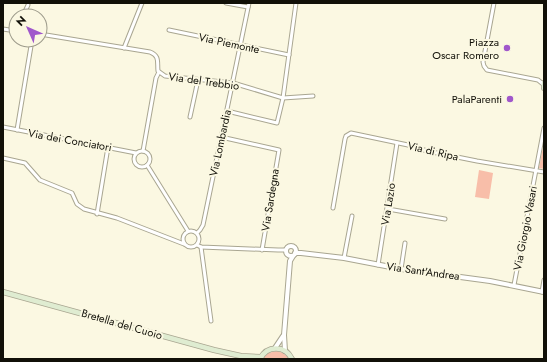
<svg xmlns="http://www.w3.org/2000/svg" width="547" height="362" viewBox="0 0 547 362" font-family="Jost,sans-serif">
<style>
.green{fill:#f8bea9}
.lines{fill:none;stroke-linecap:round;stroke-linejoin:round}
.minor-casing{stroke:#a9a691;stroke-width:5}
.tertiary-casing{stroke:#a9a691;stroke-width:6}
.secondary-casing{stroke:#a9a691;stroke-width:6}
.minor{stroke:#fff;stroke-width:3}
.tertiary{stroke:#fff;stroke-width:4}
.secondary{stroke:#dfecd1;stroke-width:4.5}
.poi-dot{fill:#a057cb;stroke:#fbf8e2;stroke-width:1.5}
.labels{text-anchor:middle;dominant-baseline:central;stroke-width:4;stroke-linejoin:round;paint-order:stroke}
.poi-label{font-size:11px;fill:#111008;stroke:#fbf8e2;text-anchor:end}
.street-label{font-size:11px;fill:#111008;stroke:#fbf8e2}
</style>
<rect width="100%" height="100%" fill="#fbf8e2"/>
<g class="green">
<path d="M544 142V169L539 168Z"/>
<path d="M479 170 493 173 489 199 475 197Z"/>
<path d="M277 351 283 353 290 359H263L268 353Z"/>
</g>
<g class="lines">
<defs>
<g id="minor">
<path d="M226 3 248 7"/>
<path d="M494 3 483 62 484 66 487 70 538 80 543 84"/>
<path d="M23 16 28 5"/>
<path d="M3 29 16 31"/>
<path d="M169 30 289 55"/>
<path d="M40 34 150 52C160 56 157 62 158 71L165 76 233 83 283 98 313 96"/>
<path d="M124 48 142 3"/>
<path d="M227 111 277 123 283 98 296 3"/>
<path d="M190 117 198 80"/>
<path d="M3 127 136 153"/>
<path d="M17 130 32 40"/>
<path d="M221 137 279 150 262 250"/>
<circle cx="142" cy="159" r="8"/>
<path d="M143 151 156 78 159 72"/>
<path d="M3 158 25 163 40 180 72 193 77 204 84 209 117 218 184 244"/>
<path d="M147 165 188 231"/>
<path d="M333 208 345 139 346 136 351 133 408 145 427 151 477 161 544 172"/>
<path d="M388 209 445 219"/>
<path d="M97 214 108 147"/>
<circle cx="191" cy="239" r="8"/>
<path d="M197 233 200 230 203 225 249 3"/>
<path d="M197 245 201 247 278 250H286"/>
<path d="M201 247 211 321"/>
<path d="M344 258 352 216"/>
<path d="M378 265 397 143"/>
<path d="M401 269 405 243"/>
<path d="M514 285 544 128"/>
<path d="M542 292 544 280"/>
</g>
<g id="tertiary">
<circle cx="291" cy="251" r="5"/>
<path d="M295 253H301L344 258 401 269 490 281 544 292"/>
<path d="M275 348 283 336"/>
<path d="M285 351 284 335 290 261 293 256"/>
</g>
<g id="secondary">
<path d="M544 83V88"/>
<path d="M3 292 214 350 241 356 261 357"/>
<path d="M260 359C267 345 285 345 292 359"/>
</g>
</defs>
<use href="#minor" class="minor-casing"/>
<use href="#tertiary" class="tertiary-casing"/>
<use href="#secondary" class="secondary-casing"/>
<use href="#minor" class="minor"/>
<use href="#tertiary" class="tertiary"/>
<use href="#secondary" class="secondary"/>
</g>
<g class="poi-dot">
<circle cx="507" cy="48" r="4"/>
<circle cx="510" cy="99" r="4"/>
</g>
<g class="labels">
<g class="poi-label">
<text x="499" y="42">Piazza<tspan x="499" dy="13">Oscar Romero</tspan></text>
<text x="502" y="99">PalaParenti</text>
</g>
<g class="street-label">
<text transform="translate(229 43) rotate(12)">Via Piemonte</text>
<text transform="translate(204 81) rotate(8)">Via del Trebbio</text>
<text transform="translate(70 140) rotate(10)">Via dei Conciatori</text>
<text transform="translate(220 143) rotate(-78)">Via Lombardia</text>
<text transform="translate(433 151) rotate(13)">Via di Ripa</text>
<text transform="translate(270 200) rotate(-81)">Via Sardegna</text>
<text transform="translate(388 204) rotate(-81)">Via Lazio</text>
<text transform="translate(525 228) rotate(-79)">Via Giorgio Vasari</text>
<text transform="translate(423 271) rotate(8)">Via Sant'Andrea</text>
<text transform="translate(122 324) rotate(16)">Bretella del Cuoio</text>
</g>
</g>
<rect width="547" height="362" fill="none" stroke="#111008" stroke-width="8"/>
<g transform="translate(28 28) rotate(315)"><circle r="19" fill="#fbf8e2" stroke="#9d9b8b"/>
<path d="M0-3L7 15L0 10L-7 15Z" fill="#a057cb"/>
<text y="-6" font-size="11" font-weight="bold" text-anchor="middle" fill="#111008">N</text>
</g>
</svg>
